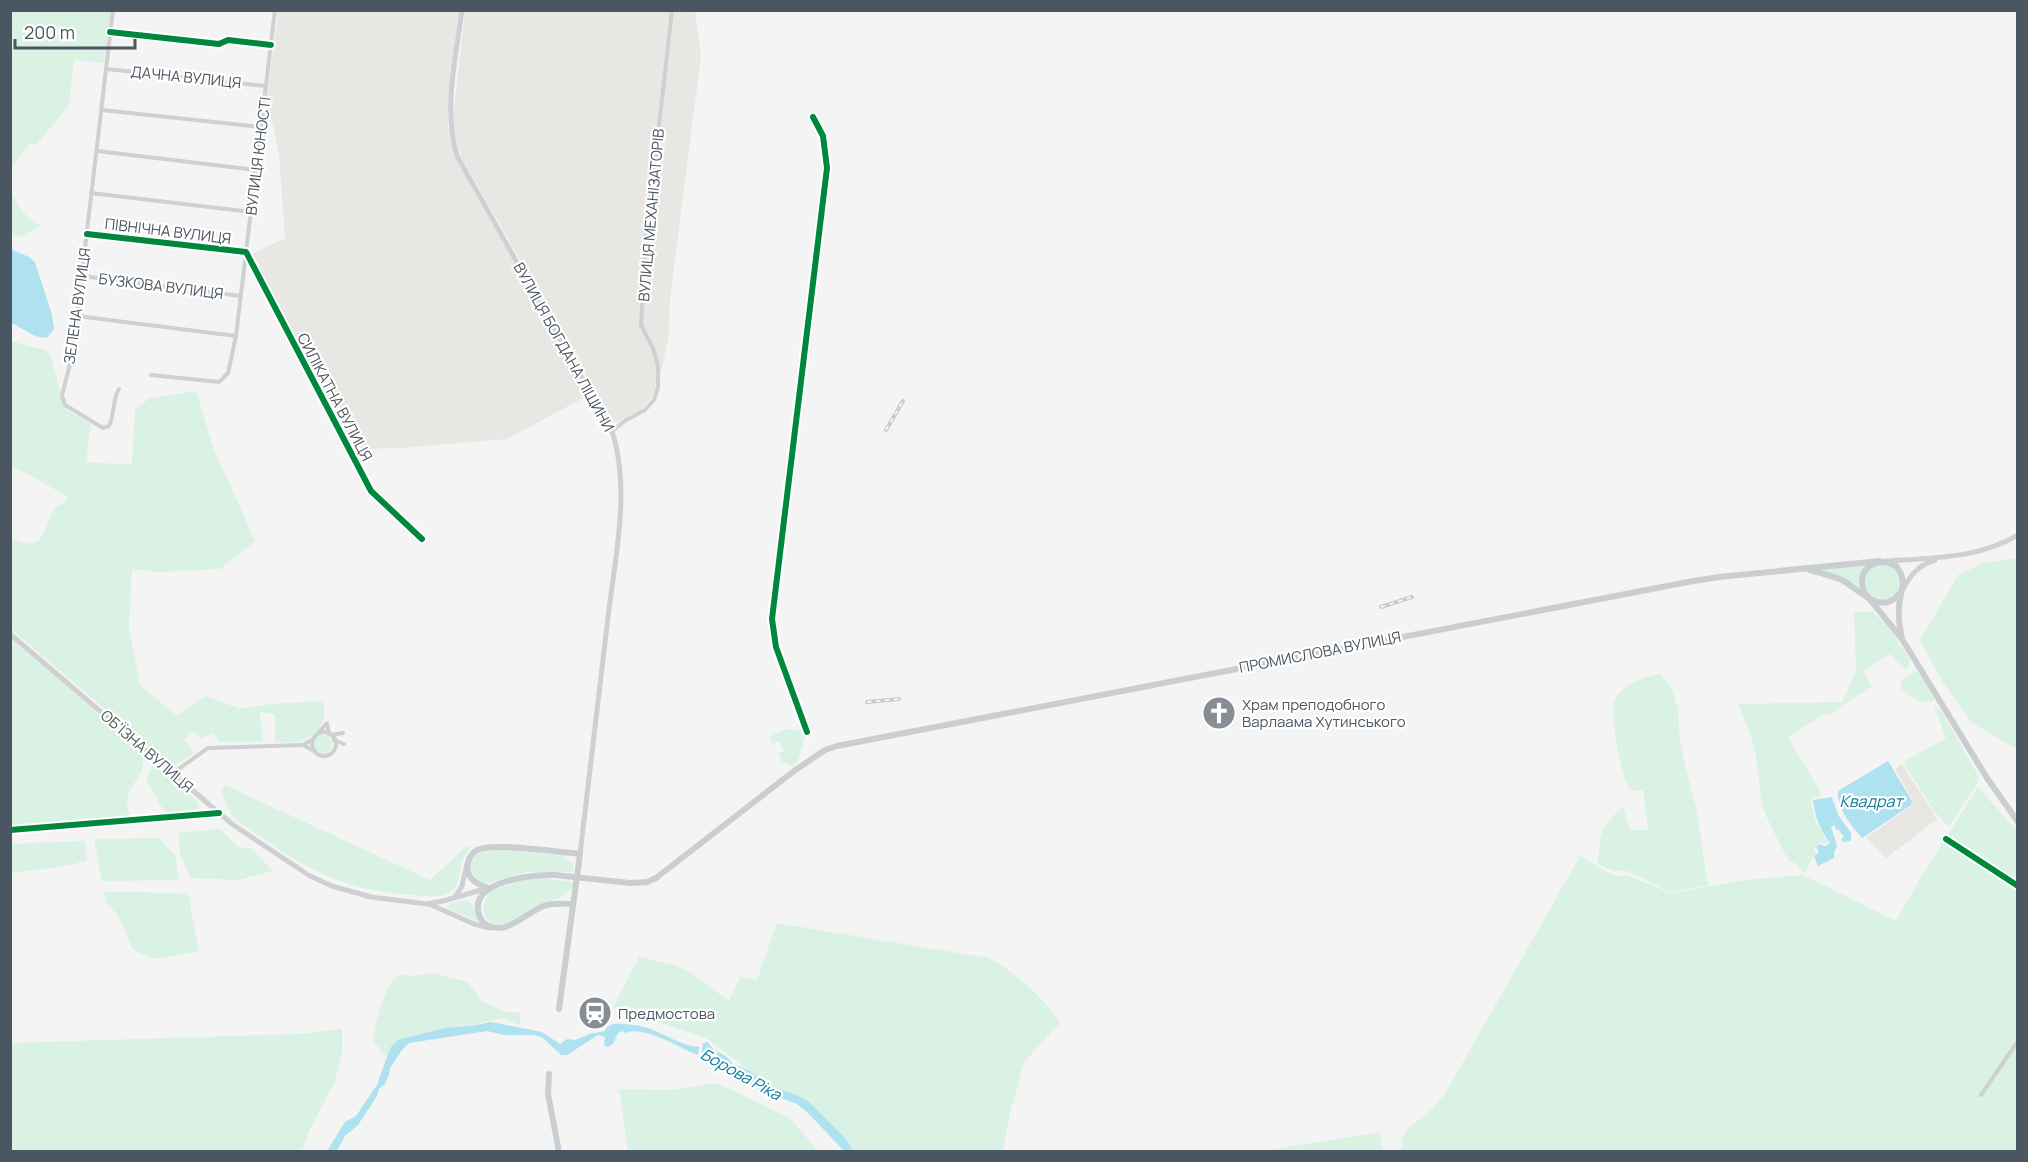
<svg xmlns="http://www.w3.org/2000/svg" width="2028" height="1162" viewBox="0 0 2028 1162" font-family="Manrope,sans-serif">
<style>
.commercial{fill:#e8e7e3}
.green{fill:#d9f2e3}
.sand{fill:#e7e6e1}
.water{fill:#aee2f0}
.lines{fill:none;stroke-linecap:round;stroke-linejoin:round}
.street{stroke:#ced0d2;stroke-width:4}
.secondary{stroke:#ced0d4;stroke-width:5}
.primary{stroke:#caced1;stroke-width:6}
.rail-casing{stroke:#c9cacc;stroke-width:4}
.rail{stroke:#fff;stroke-width:1.5;stroke-dasharray:4.5;stroke-linecap:butt}
.primary-bridge{stroke:#caced1;stroke-width:6}
.cycleway-casing{stroke:#fff;stroke-width:10}
.cycleway{stroke:#00873e;stroke-width:6}
.labels{text-anchor:middle;dominant-baseline:central;stroke-width:4.5;stroke-linejoin:round;paint-order:stroke}
.street-label{font-size:15px;fill:#4a5661;stroke:#fff}
.poi-label{font-size:15px;fill:#4a5661;stroke:#fff;text-anchor:start}
.water-label{font-size:16px;font-style:italic;fill:#0c7c9b;stroke:#fff}
</style>
<rect width="100%" height="100%" fill="#f4f4f4"/>
<g class="commercial">
<path d="M278 11H459L448 106V127L453 150 457 161 589 395 507 439 400 448 352 449 332 408 289 331 250 255 285 238 279 154 267 98Z"/>
<path d="M465 11H695L701 56 670 299 669 334 662 368 652 397 641 410 614 423 461 157 456 141 453 118Z"/>
</g>
<g class="green">
<path d="M11 10 111 11 104 63 74 60 69 105 36 145 30 143 11 168Z"/>
<path d="M10 190 22 212 40 226 19 237 11 233Z"/>
<path d="M11 341 47 351 51 357 65 409 91 424 86 462 132 465 135 410 148 399 196 391 213 447 255 541 220 569 160 572 132 569 129 628 140 685 177 716 205 696 241 709 271 704 323 701C327 717 321 733 304 740 296 744 284 742 275 742V714L260 712 263 741 219 742 214 733 202 739 194 731 184 739 194 753 173 767 11 629 10 538C47 555 42 529 56 506L65 503 68 497 28 474 11 467Z"/>
<path d="M2011 559H2018L2017 749 1972 723 1942 681 1920 640 1958 575 1983 563Z"/>
<path d="M1868 564C1860 571 1857 578 1859 588L1848 581 1820 570Z"/>
<circle cx="1882" cy="582" r="18"/>
<path d="M1872 611 1887 626 1910 659 1909 667 1905 670 1890 654 1863 671 1872 686 1829 715 1826 713 1788 737 1822 795 1811 799C1812 816 1819 830 1828 843H1818L1814 850 1816 852 1804 873 1796 863 1789 862 1767 818 1762 805 1755 751 1749 730 1738 704 1842 702 1856 671 1854 613Z"/>
<path d="M10 638 83 700 142 754C150 780 116 786 131 818L11 827Z"/>
<path d="M1914 671 1919 672 1935 699 1932 702C1920 703 1909 698 1901 688L1900 681Z"/>
<path d="M1660 674 1667 681 1672 689 1678 710 1680 739 1686 770 1696 807 1708 885 1670 892 1627 871H1613L1598 864C1600 834 1600 827 1623 807L1630 830H1648L1643 790 1633 791C1630 788 1626 785 1625 780 1620 765 1608 711 1616 698 1624 684 1645 676 1660 674Z"/>
<path d="M1934 706 1941 710 1979 777 1977 784 1949 827 1934 811 1903 762 1946 738Z"/>
<path d="M789 729C795 729 802 730 805 736L798 760 794 766 782 762 778 753 784 751 779 741 773 744 770 737 776 733Z"/>
<circle cx="323" cy="744" r="9"/>
<path d="M152 767H157L198 802 199 807 197 811 172 814 164 811 147 782 148 774Z"/>
<path d="M225 785 430 880 463 849 471 845V848C468 851 465 855 463 859 458 872 461 889 446 894 436 898 424 896 414 895 350 892 305 870 254 832 247 827 237 822 232 815 227 808 225 798 221 790Z"/>
<path d="M1978 787 2017 831V1151L1393 1152 1403 1147 1401 1141 1407 1129 1431 1110 1445 1094 1580 856 1614 876 1627 875 1670 893 1745 880 1803 875 1896 921 1922 875Z"/>
<path d="M220 829 238 847 252 849 273 871 238 880 191 878 180 854 179 833Z"/>
<path d="M159 838 175 856 179 880 102 881 94 839Z"/>
<path d="M84 841 87 860 72 865 11 873V844Z"/>
<path d="M499 848 562 855 573 864 574 872H526L486 884C470 880 462 857 479 851 485 849 493 849 499 848Z"/>
<path d="M539 878 574 882 572 888 559 898 546 902 511 921 495 926 491 924 485 916 483 905 490 891 519 881Z"/>
<path d="M104 892 188 893 199 951 157 959 133 950 118 915 107 904Z"/>
<path d="M464 900C475 903 475 911 478 921L447 909 450 903Z"/>
<path d="M777 923 988 958C1008 965 1049 1004 1060 1023L1024 1062 1010 1113 1003 1151 854 1152 845 1138 809 1102 797 1095 768 1085 706 1038 613 1007 639 957 670 964 687 970 729 1001 740 977 757 980Z"/>
<path d="M433 973 468 982 481 1001 505 1011 520 1013V1025L501 1018 471 1026 445 1028 390 1048 386 1057 373 1041C375 1022 384 985 400 974L414 976Z"/>
<path d="M342 1029V1054L335 1081 309 1131 302 1151H11V1043L298 1034Z"/>
<path d="M717 1083 790 1118 818 1151H628L619 1089 671 1090Z"/>
<path d="M1380 1132 1383 1151H1262Z"/>
</g>
<path class="sand" d="M1902 764 1937 819 1886 858 1866 838 1911 806 1913 801 1895 769Z"/>
<g class="water">
<path d="M11 249 29 257 35 262 52 315 54 329 47 338C30 337 26 329 11 323Z"/>
<path d="M1888 761 1912 801 1911 805 1862 838C1851 825 1837 809 1838 791Z"/>
<path d="M1832 797 1838 815 1851 833V841L1843 842 1841 839 1844 837 1838 829 1837 831 1834 825 1831 827 1837 846 1834 852V858L1818 866 1814 856 1819 852 1816 847 1819 844 1826 846 1830 843C1820 830 1815 817 1813 800Z"/>
<path d="M491 1022 542 1032 560 1044 567 1039 575 1040 590 1034 605 1031C609 1022 617 1024 625 1024 654 1026 660 1035 685 1044 689 1046 694 1046 699 1047L698 1055C679 1048 644 1025 625 1033L623 1031 618 1033 613 1044 607 1047 604 1045 605 1037 598 1035 567 1055H561L543 1038 534 1035H505L487 1031 409 1043 402 1050 390 1068 389 1075 385 1084 379 1089 377 1096 358 1125 345 1136 337 1151H327L345 1122 356 1116 377 1085 390 1048 398 1040 445 1028 471 1026Z"/>
<path d="M708 1042 713 1049 727 1057 733 1064 750 1071 768 1085 797 1095 809 1102 845 1138 854 1151H844L808 1113 797 1104 761 1090 711 1059 701 1058 703 1043Z"/>
</g>
<g class="lines">
<g class="street">
<path d="M113 10 77 316 70 364 62 395 65 405 103 428 109 426C115 414 112 400 119 389"/>
<path d="M110 32 219 44 228 40 271 45"/>
<path d="M107 69 266 86"/>
<path d="M102 110 261 127"/>
<path d="M97 151 256 170"/>
<path d="M91 193 251 212"/>
<path d="M87 234 246 252 371 491 422 539"/>
<path d="M82 276 241 296"/>
<path d="M77 316 236 336"/>
<path d="M151 375 219 382 228 373 236 336 275 10"/>
<path d="M612 431 626 420 645 410 654 400 658 387V366L653 348 641 325 645 250 672 10"/>
<path d="M319 732 327 723 329 734"/>
<path d="M807 732 776 647 772 619 827 168 823 136 813 117"/>
<circle cx="324" cy="744" r="12"/>
<path d="M331 735 343 733"/>
<path d="M312 740 303 745 314 751"/>
<path d="M334 740 344 744"/>
<path d="M173 773 208 748 303 745"/>
<path d="M10 830 218 813"/>
<path d="M1946 839 2018 886"/>
<path d="M1981 1095 2018 1041"/>
</g>
<g class="secondary">
<path d="M462 10C456 58 443 109 457 156L612 431C631 489 615 558 608 617 599 696 590 775 580 854"/>
<path d="M1885 561C1930 558 1978 559 2018 535"/>
<path d="M1903 589C1911 574 1919 565 1935 560"/>
<path d="M10 634 232 824 310 876 332 886 371 897 427 904 443 901 488 888"/>
<path d="M455 897 462 886 467 864"/>
<path d="M429 904 474 924 490 928"/>
</g>
<g class="primary">
<path d="M1810 570C1821 573 1832 576 1842 580 1859 589 1881 617 1899 594"/>
<path d="M1902 639C1900 629 1898 619 1899 609 1899 593 1909 581 1896 566 1876 555 1855 570 1864 592L1902 639 1987 778 2018 822"/>
<path d="M555 875C534 874 468 881 479 914 480 920 485 926 491 927 510 933 528 911 546 905 555 903 564 904 573 904"/>
<path d="M630 883 647 882 656 878 794 771 825 750 837 746 1688 582 1719 577 1880 561"/>
<path d="M488 888C482 886 476 884 472 879 464 870 467 856 477 850 493 842 559 852 580 854L559 1009"/>
<path d="M549 1074 548 1094 559 1152"/>
</g>
<defs>
<g id="rail">
<path d="M886 430 903 401"/>
<path d="M1381 607 1412 597"/>
<path d="M867 702 899 699"/>
</g>
</defs>
<use href="#rail" class="rail-casing"/>
<use href="#rail" class="rail"/>
<path class="primary-bridge" d="M555 875 630 883"/>
<defs>
<g id="cycleway">
<path d="M110 32 219 44 228 40 271 45"/>
<path d="M87 234 246 252 371 491 422 539"/>
<path d="M807 732 776 647 772 619 827 168 823 136 813 117"/>
<path d="M10 830 219 813"/>
<path d="M1946 839 2018 886"/>
</g>
</defs>
<use href="#cycleway" class="cycleway-casing"/>
<use href="#cycleway" class="cycleway"/>
</g>
<defs>
<symbol id="church-disc" viewBox="-11 -11 22 22"><circle r="9.5" fill="#868d94" stroke="#fff"/><path d="M-1.2-6h2.4v3.5h3.3v2.4h-3.3V6h-2.4V-.1h-3.3v-2.4h3.3Z" fill="#fff"/></symbol>
<symbol id="station-disc" viewBox="-11 -11 22 22"><circle r="9.5" fill="#868d94" stroke="#fff"/><path d="M-3-6H3Q5-6 5-4V2Q5 4 3 4L4.5 6H3L1.5 4h-3L-3 6H-4.5L-3 4Q-5 4-5 2V-4Q-5-6-3-6ZM-3.5-4v3h7v-3ZM-3.5 1v1.5H-2V1ZM2 1v1.5H3.5V1Z" fill="#fff"/></symbol>
</defs>
<g fill-rule="evenodd">
<use href="#church-disc" x="1200" y="694" width="38" height="38"/>
<use href="#station-disc" x="576" y="994" width="38" height="38"/>
</g>
<g class="labels">
<g class="street-label">
<text transform="translate(186 77) rotate(6)">ДАЧНА ВУЛИЦЯ</text>
<text transform="translate(258 156) rotate(-83)">ВУЛИЦЯ ЮНОСТІ</text>
<text transform="translate(651 215) rotate(-85)">ВУЛИЦЯ МЕХАНІЗАТОРІВ</text>
<text transform="translate(168 231) rotate(7)">ПІВНІЧНА ВУЛИЦЯ</text>
<text transform="translate(161 286) rotate(7)">БУЗКОВА ВУЛИЦЯ</text>
<text transform="translate(77 306) rotate(-82)">ЗЕЛЕНА ВУЛИЦЯ</text>
<text transform="translate(564 347) rotate(61)">ВУЛИЦЯ БОГДАНА ЛІЩИНИ</text>
<text transform="translate(335 397) rotate(62)">СИЛІКАТНА ВУЛИЦЯ</text>
<text transform="translate(1320 652) rotate(-11)">ПРОМИСЛОВА ВУЛИЦЯ</text>
<text transform="translate(147 751) rotate(41)">ОБ’ЇЗНА ВУЛИЦЯ</text>
</g>
<g class="poi-label">
<text x="1242" y="704">Храм преподобного<tspan x="1242" dy="17">Варлаама Хутинського</tspan></text>
<text x="618" y="1013">Предмостова</text>
</g>
<g class="water-label">
<text x="1871" y="801">Квадрат</text>
<text transform="translate(741 1074) rotate(29)">Борова Ріка</text>
</g>
</g>
<rect width="2028" height="1162" fill="none" stroke="#4a5661" stroke-width="24"/>
<path d="M15 39v9h120v-9" fill="none" stroke="#4a5661" stroke-width="3"/>
<text x="24" y="39" font-size="18" fill="#4a5661" stroke="#ffffff" stroke-width="4.5" paint-order="stroke">200 m</text>
</svg>
